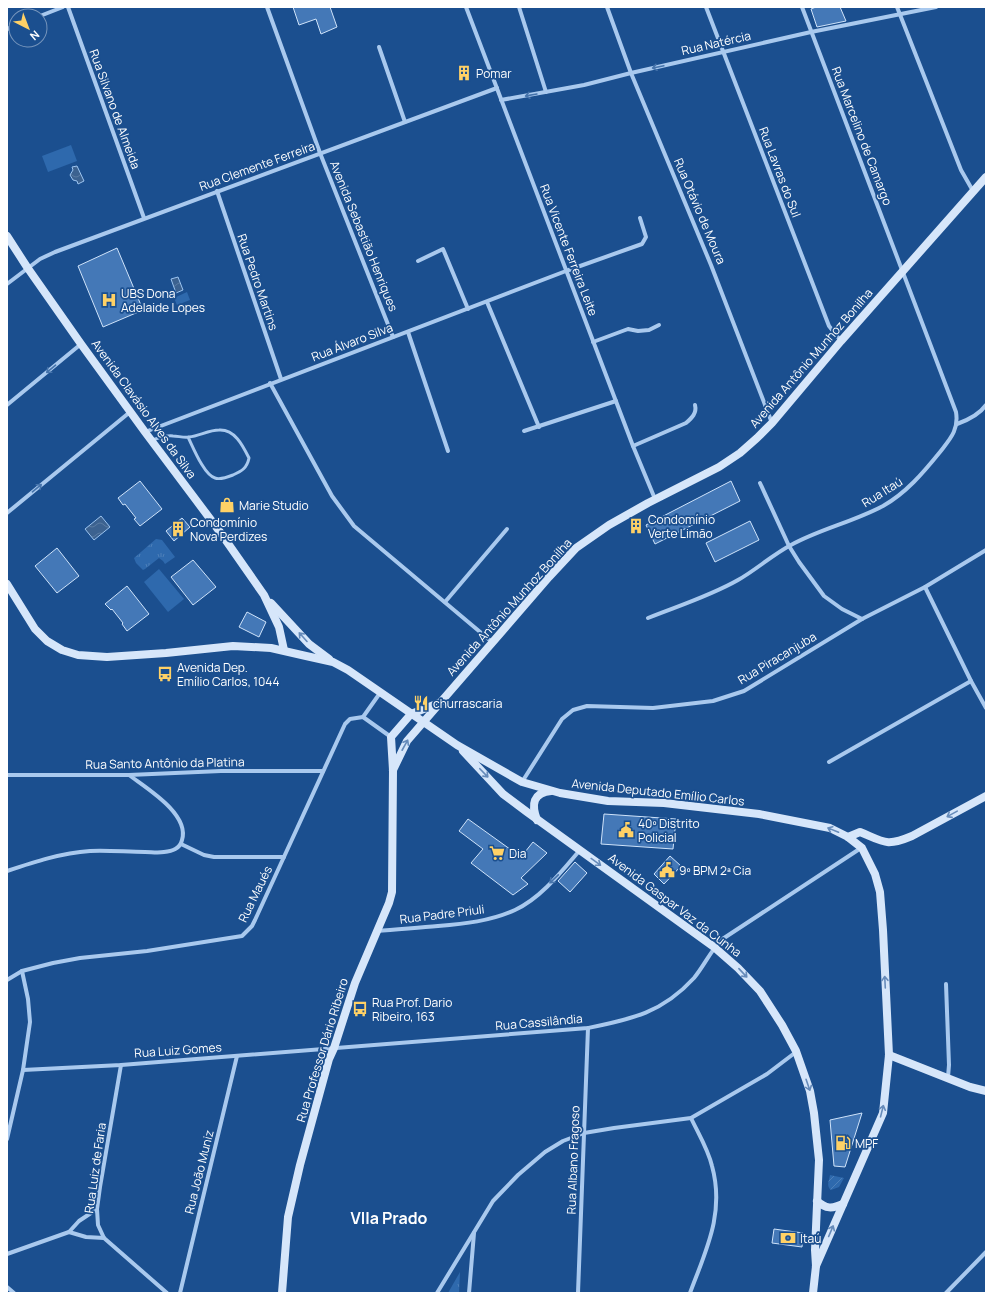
<svg xmlns="http://www.w3.org/2000/svg" width="993" height="1300" viewBox="0 0 993 1300" font-family="Manrope,sans-serif">
<style>
.grass{fill:#2e69ad}
.park{fill:url(#park-tufts)}
.garden{fill:url(#garden-furrows)}
.water{fill:url(#water-waves);stroke:#9cc4f0}
.building{fill:#4478b7;stroke:#cfe3fa}
.lines{fill:none;stroke-linecap:round;stroke-linejoin:round}
.lane{stroke:#a9c9ee;stroke-width:3}
.street{stroke:#a9c9ee;stroke-width:4}
.secondary{stroke:#d6e6fa;stroke-width:8}
.oneway{stroke:#4674ac}
.oneway2{stroke:#668bba}
.labels{text-anchor:middle;dominant-baseline:central;stroke-width:3.5;stroke-linejoin:round;paint-order:stroke}
.street-label{font-size:12px;fill:#fff;stroke:#1b4f8f}
.poi-label{font-size:12px;fill:#fff;stroke:#1b4f8f;text-anchor:start}
.district-label{font-size:16px;font-weight:bold;fill:#fff;stroke:#1b4f8f}
</style>
<defs>
<pattern id="park-tufts" width="24" height="20" patternUnits="userSpaceOnUse"><rect width="24" height="20" fill="#2e69ad"/><path d="M3 7l-1-3M5 7V3M7 7l1-3M15 17l-1-3M17 17v-4M19 17l1-3" fill="none" stroke="#4d80b9"/></pattern>
<pattern id="garden-furrows" width="10" height="10" patternUnits="userSpaceOnUse"><rect width="10" height="10" fill="#2e69ad"/><path d="M-1 1l2-2M0 10L10 0M9 11l2-2" fill="none" stroke="#4d80b9"/></pattern>
<pattern id="water-waves" width="16" height="10" patternUnits="userSpaceOnUse"><rect width="16" height="10" fill="#3c6290"/><path d="M0 5q4-4 8 0t8 0" fill="none" stroke="#597aa1"/></pattern>
</defs>
<rect width="100%" height="100%" fill="#1b4f8f"/>
<g class="grass">
<path d="M71 145 77 161 48 172 42 156Z"/>
<path d="M187 292 190 300 177 305 174 298Z"/>
<path d="M159 569 184 599 168 612 144 582Z"/>
</g>
<g class="park">
<path d="M156 539 162 540 175 557 165 564 163 561 159 558 145 569 143 570 136 563 134 558Z"/>
<path d="M460 1272 459 1293H448Z"/>
</g>
<path class="garden" d="M830 1175 844 1178 839 1187 831 1190C826 1186 829 1181 830 1175Z"/>
<g class="water">
<path d="M77 166 84 181 78 184 77 181 73 180 70 175 73 170 72 167Z"/>
<path d="M178 277 183 290 176 293 171 279Z"/>
<path d="M101 516 110 527 94 540 85 529Z"/>
</g>
<g class="building">
<path d="M293 7H330L337 27 321 34 316 19 299 25Z"/>
<path d="M816 7H840L846 21 817 27 811 9Z"/>
<path d="M117 248 143 310 103 327 78 266Z"/>
<path d="M140 481 162 509 140 526 134 519 136 518 125 504 123 505 118 498Z"/>
<path d="M731 481 740 501 655 544 646 525Z"/>
<path d="M182 518 190 527 174 541 166 531Z"/>
<path d="M750 521 759 540 715 562 706 543Z"/>
<path d="M57 548 79 576 57 593 35 566Z"/>
<path d="M193 560 216 587 193 605 171 577Z"/>
<path d="M127 586 149 614 127 631 122 624 123 623 112 609 111 610 105 604Z"/>
<path d="M247 612 266 622 259 637 239 627Z"/>
<path d="M604 814 676 819 673 849 601 844Z"/>
<path d="M468 819 521 857 533 842 547 853 521 878 528 884 513 895 471 863 483 849 459 831Z"/>
<path d="M670 856 681 866 664 884 654 874Z"/>
<path d="M575 862 587 873 570 892 558 881Z"/>
<path d="M862 1113 845 1167 834 1166 830 1120Z"/>
<path d="M774 1229 803 1233 802 1247 772 1243Z"/>
</g>
<g class="lines">
<path class="lane" d="M152 440C159 438 166 435 173 436 178 436 184 438 189 437 199 436 209 430 219 430 235 429 243 446 249 458 247 468 242 471 233 475 228 477 220 480 215 478 204 475 193 447 188 437"/>
<g class="street">
<path d="M68 7 144 218"/>
<path d="M267 7 320 153 393 337"/>
<path d="M466 7 633 446 655 499"/>
<path d="M519 7 546 92"/>
<path d="M607 7 631 73 711 265 772 423"/>
<path d="M706 7 829 326 841 341"/>
<path d="M897 7 961 170 973 191"/>
<path d="M40 16 63 7"/>
<path d="M7 29 16 26"/>
<path d="M379 47 405 122"/>
<path d="M501 100 584 85 631 73 811 32 936 7"/>
<path d="M217 191 281 379"/>
<path d="M418 261 443 249 468 309"/>
<path d="M7 284 40 259 55 252 497 88"/>
<path d="M487 302 539 427"/>
<path d="M408 332 448 451"/>
<path d="M593 342 628 329 638 331 649 330 659 325"/>
<path d="M270 383 332 496 354 526 492 642"/>
<path d="M7 405 81 344"/>
<path d="M957 424C968 420 979 415 986 405"/>
<path d="M524 431 616 401"/>
<path d="M145 432 566 271 642 244 646 237 640 218"/>
<path d="M633 446 686 423C692 418 697 413 695 405"/>
<path d="M760 483 789 546 799 562 824 596 842 609 862 619"/>
<path d="M7 513 130 412"/>
<path d="M925 587 971 681 986 708"/>
<path d="M445 602 507 529"/>
<path d="M648 618C678 606 710 596 738 580 756 570 772 555 791 545 820 529 853 522 883 506 906 493 923 473 940 452 950 439 959 430 956 412L802 7"/>
<path d="M363 717 380 693"/>
<path d="M829 762 971 681"/>
<path d="M7 775H129L221 771H323"/>
<path d="M522 782 562 719 573 710 587 706 653 708 713 701 744 691 862 619 925 587 986 550"/>
<path d="M181 844 204 855 214 857H284"/>
<path d="M7 871C34 862 61 853 90 851 108 850 127 852 145 852 151 852 158 853 164 852 172 851 180 849 182 840 190 814 146 788 129 775"/>
<path d="M377 931C397 929 417 928 438 926 464 924 491 921 515 910 541 898 562 871 580 850"/>
<path d="M7 980 22 971 53 963 80 958 147 951 242 936 252 926 255 920 345 724 350 719 363 717 391 737"/>
<path d="M946 984 949 1065 948 1077"/>
<path d="M121 1065 100 1187 97 1209 98 1225 104 1238 167 1293"/>
<path d="M23 1070 121 1065 588 1028C632 1019 662 1013 694 978 704 966 710 952 721 940L861 848"/>
<path d="M7 1139 23 1070 30 1022 28 999 22 971"/>
<path d="M97 1209 79 1221 69 1232 86 1237 104 1238"/>
<path d="M7 1254 69 1232"/>
<path d="M7 1287 14 1293"/>
<path d="M180 1293 237 1056"/>
<path d="M437 1293 493 1201 518 1175 545 1152 563 1141 584 1133 614 1128 691 1118 767 1074 796 1052"/>
<path d="M469 1293 474 1233"/>
<path d="M578 1293 588 1028"/>
<path d="M690 1293C706 1250 725 1213 712 1166 708 1149 698 1133 691 1118"/>
<path d="M946 1293 986 1252"/>
</g>
<g class="secondary">
<path d="M7 236 27 267 81 344 145 432 220 532 264 595 279 627 284 650"/>
<path d="M7 584 35 629 47 641 62 650 78 655 107 657 166 653 233 646 271 648 306 656 333 662 348 670 457 745 522 782 560 793 608 801 664 803 759 814 830 828 848 837 862 848 875 874 880 892 883 930 889 1055 883 1113 816 1266"/>
<path d="M271 603 309 644 329 659"/>
<path d="M463 751 503 794 527 812 714 947 738 968 760 991 782 1025 796 1051 810 1091 814 1113 819 1160 815 1250 816 1266 813 1293"/>
<path d="M393 770 407 741 549 577 576 548 609 525 648 503 719 467 740 453 757 438 772 423 841 341 986 177"/>
<path d="M537 820C531 804 533 793 551 791"/>
<path d="M848 837 860 832C884 842 886 847 912 836L986 796"/>
<path d="M889 1055 970 1087 986 1091"/>
<path d="M817 1201C826 1209 832 1209 843 1204"/>
<path d="M282 1293 288 1217 300 1165 329 1059 334 1048 355 983 389 903 392 892 393 770 391 737 411 714 439 703"/>
</g>
</g>
<defs><path id="oneway-shaft" d="M-6 0H5M1.5-3L5.5 0L1.5 3" fill="none" stroke-width="1.6" stroke-linecap="round" stroke-linejoin="round"/></defs>
<g class="oneway">
<use href="#oneway-shaft" transform="translate(658 67) rotate(168)"/>
<use href="#oneway-shaft" transform="translate(531 95) rotate(170)"/>
<use href="#oneway-shaft" transform="translate(51 369) rotate(140)"/>
<use href="#oneway-shaft" transform="translate(37 488) rotate(-40)"/>
<use href="#oneway-shaft" transform="translate(554 879) rotate(136)"/>
</g>
<g class="oneway2">
<use href="#oneway-shaft" transform="translate(303 637) rotate(-132)"/>
<use href="#oneway-shaft" transform="translate(405 745) rotate(-61)"/>
<use href="#oneway-shaft" transform="translate(484 773) rotate(46)"/>
<use href="#oneway-shaft" transform="translate(952 814) rotate(151)"/>
<use href="#oneway-shaft" transform="translate(833 830) rotate(-158)"/>
<use href="#oneway-shaft" transform="translate(596 862) rotate(36)"/>
<use href="#oneway-shaft" transform="translate(743 973) rotate(47)"/>
<use href="#oneway-shaft" transform="translate(885 982) rotate(-93)"/>
<use href="#oneway-shaft" transform="translate(808 1085) rotate(71)"/>
<use href="#oneway-shaft" transform="translate(882 1111) rotate(-76)"/>
<use href="#oneway-shaft" transform="translate(831 1231) rotate(-67)"/>
</g>
<defs>
<symbol id="building-bare" viewBox="-9 -9 18 18"><path d="M-4-6H4V6H1V3H-1V6H-4ZM-2.5-4.3h1.7v1.8h-1.7ZM.8-4.3h1.7v1.8H.8ZM-2.5-1h1.7V.8h-1.7ZM.8-1h1.7V.8H.8Z" fill="#ffd166" stroke="#1b4f8f" stroke-width="2.5" paint-order="stroke"/></symbol>
<symbol id="hospital-bare" viewBox="-9 -9 18 18"><path d="M-5-5h3v3.5h4V-5h3V5h-3V1.5h-4V5h-3Z" fill="#ffd166" stroke="#1b4f8f" stroke-width="2.5" paint-order="stroke"/></symbol>
<symbol id="shop-bare" viewBox="-9 -9 18 18"><path d="M-5-2.5h2.3a2.7 3.5 0 0 1 5.4 0H5L5.5 6h-11ZM-1.5-2.5h3a1.5 2.3 0 0 0-3 0Z" fill="#ffd166" stroke="#1b4f8f" stroke-width="2.5" paint-order="stroke"/></symbol>
<symbol id="bus-bare" viewBox="-9 -9 18 18"><path d="M-5-6H5V4H4V6H2V4H-2V6H-4V4H-5ZM-3.5-4V0h7V-4ZM-3.5 1.2v1.5H-2V1.2ZM2 1.2v1.5H3.5V1.2Z" fill="#ffd166" stroke="#1b4f8f" stroke-width="2.5" paint-order="stroke"/></symbol>
<symbol id="restaurant-bare" viewBox="-9 -9 18 18"><path d="M-5-6h1v4h1v-4h1v4h1v-4h1v5L-1.5 .5V6h-2V.5L-5-1ZM5-6V6H3V1.5H1.5Q1.5-4 5-6Z" fill="#ffd166" stroke="#1b4f8f" stroke-width="2.5" paint-order="stroke"/></symbol>
<symbol id="civic-bare" viewBox="-9 -9 18 18"><path d="M-.6-6.5H3V-4.5H.6V-3L4-1V1h2V6H-6V1h2V-1L-.6-3ZM-1.2 2.5V6h2.4V2.5Z" fill="#ffd166" stroke="#1b4f8f" stroke-width="2.5" paint-order="stroke"/></symbol>
<symbol id="supermarket-bare" viewBox="-9 -9 18 18"><path d="M-6-5.5h2.5l.6 2H6L4.5 2H-2.5L-4.4-4H-6ZM-1.5 3.2a1.3 1.3 0 1 0 .1 0ZM3 3.2a1.3 1.3 0 1 0 .1 0Z" fill="#ffd166" stroke="#1b4f8f" stroke-width="2.5" paint-order="stroke"/></symbol>
<symbol id="fuel-bare" viewBox="-9 -9 18 18"><path d="M-5.5-6h7V0h2V4h1.3V-2.5L3-4.5l.8-.8L6-3V5H2.5V1h-1V6h-7ZM-4.2-4.7v3.2H.2V-4.7Z" fill="#ffd166" stroke="#1b4f8f" stroke-width="2.5" paint-order="stroke"/></symbol>
<symbol id="bank-bare" viewBox="-9 -9 18 18"><path d="M-6-4H6V4H-6ZM0-2.3a2.3 2.3 0 1 0 0 4.6a2.3 2.3 0 1 0 0-4.6Z" fill="#ffd166" stroke="#1b4f8f" stroke-width="2.5" paint-order="stroke"/></symbol>
</defs>
<g fill-rule="evenodd">
<use href="#building-bare" x="453" y="62" width="22" height="22"/>
<use href="#hospital-bare" x="98" y="289" width="22" height="22"/>
<use href="#shop-bare" x="216" y="494" width="22" height="22"/>
<use href="#building-bare" x="625" y="515" width="22" height="22"/>
<use href="#building-bare" x="167" y="518" width="22" height="22"/>
<use href="#bus-bare" x="154" y="663" width="22" height="22"/>
<use href="#restaurant-bare" x="410" y="692" width="22" height="22"/>
<use href="#civic-bare" x="615" y="819" width="22" height="22"/>
<use href="#supermarket-bare" x="486" y="842" width="22" height="22"/>
<use href="#civic-bare" x="656" y="859" width="22" height="22"/>
<use href="#bus-bare" x="349" y="998" width="22" height="22"/>
<use href="#fuel-bare" x="832" y="1132" width="22" height="22"/>
<use href="#bank-bare" x="777" y="1227" width="22" height="22"/>
</g>
<g class="labels">
<g class="street-label">
<text transform="translate(716 43) rotate(-13)">Rua Natércia</text>
<text transform="translate(115 109) rotate(70)">Rua Silvano de Almeida</text>
<text transform="translate(862 136) rotate(69)">Rua Marcelino de Camargo</text>
<text transform="translate(257 166) rotate(-20)">Rua Clemente Ferreira</text>
<text transform="translate(780 172) rotate(69)">Rua Lavras do Sul</text>
<text transform="translate(700 211) rotate(67)">Rua Otávio de Moura</text>
<text transform="translate(364 236) rotate(68)">Avenida Sebastião Henriques</text>
<text transform="translate(569 250) rotate(69)">Rua Vicente Ferreira Leite</text>
<text transform="translate(258 282) rotate(71)">Rua Pedro Martins</text>
<text transform="translate(352 342) rotate(-21)">Rua Álvaro Silva</text>
<text transform="translate(811 358) rotate(-49)">Avenida Antônio Munhoz Bonilha</text>
<text transform="translate(144 409) rotate(54)">Avenida Clavásio Alves da Silva</text>
<text transform="translate(882 492) rotate(-32)">Rua Itaú</text>
<text transform="translate(509 607) rotate(-48)">Avenida Antônio Munhoz Bonilha</text>
<text transform="translate(777 658) rotate(-31)">Rua Piracanjuba</text>
<text transform="translate(165 763) rotate(-1)">Rua Santo Antônio da Platina</text>
<text transform="translate(658 792) rotate(6)">Avenida Deputado Emílio Carlos</text>
<text transform="translate(255 894) rotate(-64)">Rua Maués</text>
<text transform="translate(675 905) rotate(37)">Avenida Gaspar Vaz da Cunha</text>
<text transform="translate(442 914) rotate(-7)">Rua Padre Priuli</text>
<text transform="translate(539 1022) rotate(-5)">Rua Cassilândia</text>
<text transform="translate(178 1050) rotate(-4)">Rua Luiz Gomes</text>
<text transform="translate(322 1050) rotate(-73)">Rua Professor Dário Ribeiro</text>
<text transform="translate(573 1160) rotate(-88)">Rua Albano Fragoso</text>
<text transform="translate(95 1168) rotate(-82)">Rua Luiz de Faria</text>
<text transform="translate(199 1172) rotate(-76)">Rua João Muniz</text>
</g>
<g class="poi-label">
<text x="476" y="73">Pomar</text>
<text x="121" y="293">UBS Dona<tspan x="121" dy="14">Adelaide Lopes</tspan></text>
<text x="239" y="505">Marie Studio</text>
<text x="648" y="519">Condomínio<tspan x="648" dy="14">Verte Limão</tspan></text>
<text x="190" y="522">Condomínio<tspan x="190" dy="14">Nova Perdizes</tspan></text>
<text x="177" y="667">Avenida Dep.<tspan x="177" dy="14">Emílio Carlos, 1044</tspan></text>
<text x="433" y="703">churrascaria</text>
<text x="638" y="823">40º Distrito<tspan x="638" dy="14">Policial</tspan></text>
<text x="509" y="853">Dia</text>
<text x="679" y="870">9º BPM 2ª Cia</text>
<text x="372" y="1002">Rua Prof. Dario<tspan x="372" dy="14">Ribeiro, 163</tspan></text>
<text x="855" y="1143">MPF</text>
<text x="800" y="1238">Itaú</text>
</g>
<g class="district-label">
<text x="389" y="1218">VIla Prado</text>
</g>
</g>
<rect width="993" height="1300" fill="none" stroke="#ffffff" stroke-width="16"/>
<g transform="translate(28 28) rotate(138)"><circle r="19" fill="#1b4f8f" stroke="#7695bc"/>
<path d="M0-3L7 15L0 10L-7 15Z" fill="#ffd166"/>
<text y="-6" font-size="11" font-weight="bold" text-anchor="middle" fill="#ffffff">N</text>
</g>
</svg>
